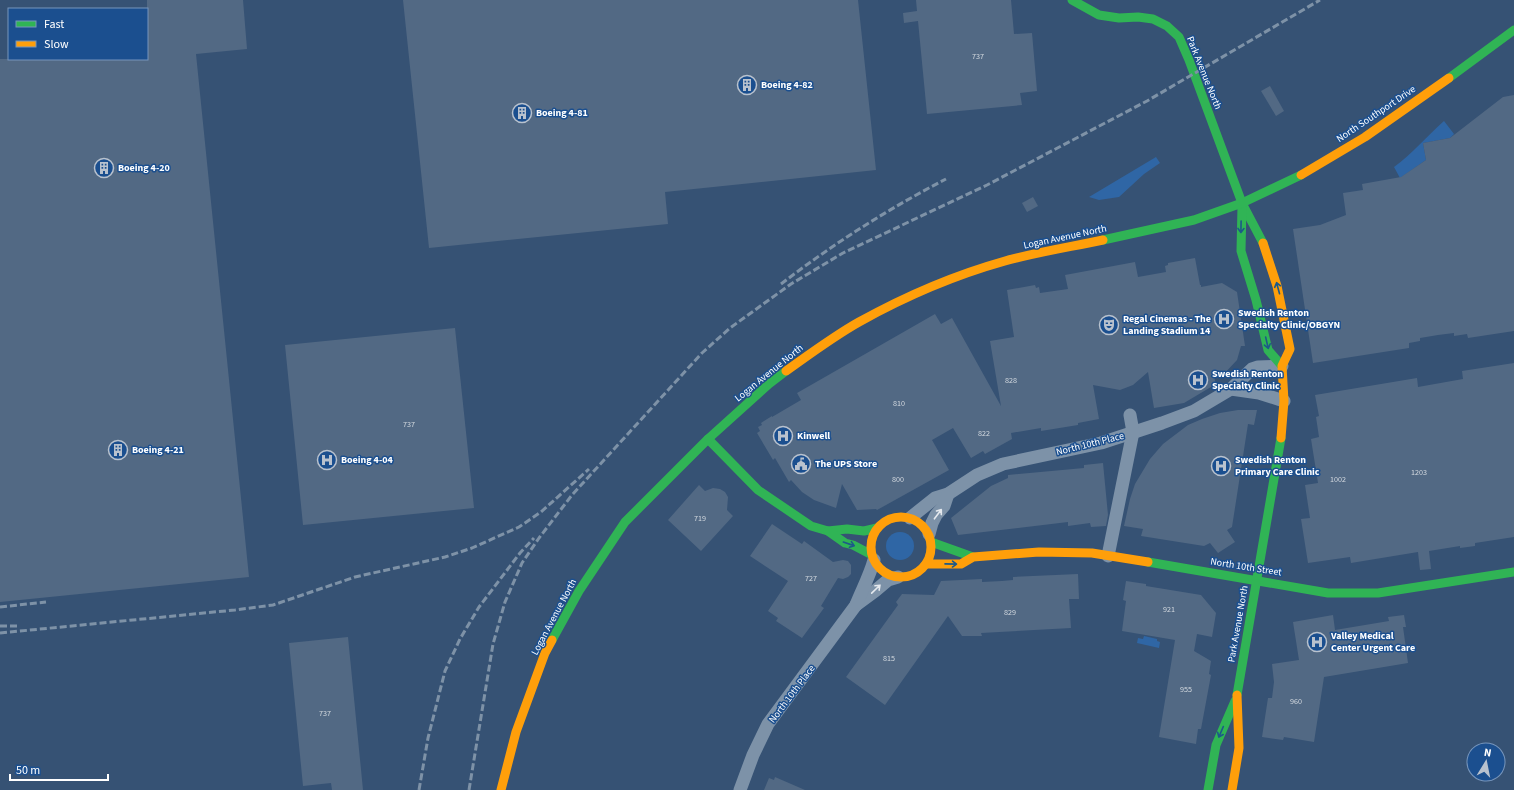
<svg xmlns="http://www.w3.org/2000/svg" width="1514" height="790" viewBox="0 0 1514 790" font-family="'Source Sans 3',sans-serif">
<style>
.green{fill:#2f66a5}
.building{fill:#526984}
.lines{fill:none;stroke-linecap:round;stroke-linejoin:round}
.street{stroke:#7d92a8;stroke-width:13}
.fast{stroke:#30b455;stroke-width:9}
.slow{stroke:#ff9f0a;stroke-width:9}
.rail{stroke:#7e92a7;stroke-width:3;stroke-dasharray:7 3;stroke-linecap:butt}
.oneway{stroke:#1d5989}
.oneway2{stroke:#e5e9ee}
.labels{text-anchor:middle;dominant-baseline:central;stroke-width:3;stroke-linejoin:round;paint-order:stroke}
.number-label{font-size:8px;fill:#d4dae0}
.street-label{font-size:10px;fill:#fff;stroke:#1b4f8f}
.poi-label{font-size:10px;font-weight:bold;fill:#fff;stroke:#1b4f8f;text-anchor:start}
</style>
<rect width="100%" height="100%" fill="#365274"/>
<g class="green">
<path d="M1444 121 1454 134 1450 138 1423 143 1426 160 1400 178 1394 167C1412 154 1427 136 1444 121Z"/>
<path d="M1156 157 1160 163 1144 174 1119 197 1099 200 1089 197Z"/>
<circle cx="900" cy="546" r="14"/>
<path d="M1144 636 1157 639V641L1160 642 1159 648 1137 643 1138 638 1143 639Z"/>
</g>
<g class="building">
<path d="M147 0H243L247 49 196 54 249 577 0 602V59H147Z"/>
<path d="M403 0H858L876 170 665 192 668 224 429 248Z"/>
<path d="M916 0H1011L1014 34 1032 33 1037 91 1020 93 1022 105 927 114 918 21 904 23 903 13 917 11Z"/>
<path d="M1270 86 1284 111 1276 116 1261 91Z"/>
<path d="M1514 95V331L1468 338 1467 334 1454 336V333L1438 335 1420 338V341L1409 343V348L1313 363 1293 229 1320 225 1346 215 1343 193 1363 190 1362 184 1401 177 1426 160 1423 143 1450 138 1503 97Z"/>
<path d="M1033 197 1038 206 1027 212 1022 203Z"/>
<path d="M1195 258 1200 285H1201V287L1222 283 1237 292 1245 346H1241L1237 360 1223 375 1214 377 1216 384 1184 403 1154 408 1148 372 1133 385 1120 390 1093 385 1099 419 1078 423V425L1041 431V428L1011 433 1012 439 985 454 983 451 971 458 953 428 932 440 949 470 877 510 876 509 857 510 842 484 836 508 814 500 802 492 791 480 789 482 775 458 773 460 757 433 760 431 758 427 762 425 761 423 772 416V417L801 400 797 393 935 314 941 324 952 318 1001 406 990 341 1014 337 1007 290 1035 285 1036 288 1039 287 1040 293 1068 289 1065 275 1135 262 1138 277 1166 272 1165 266 1168 265V263Z"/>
<path d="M455 328 474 508 303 525 285 345Z"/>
<path d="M1514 363V537L1475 543V546L1460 548V546L1429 551 1431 569 1420 570 1418 552 1351 563 1350 557 1308 563 1301 519 1310 518 1305 485 1318 483 1311 439 1319 437 1316 417 1319 416 1315 395 1417 378 1418 387 1463 379 1462 371Z"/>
<path d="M1238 410H1257L1254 425 1248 424 1232 527 1227 530 1235 542 1218 553 1210 543 1204 546 1141 536 1143 529 1124 526 1130 499 1135 484 1150 459 1163 444 1188 425 1202 419 1220 413Z"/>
<path d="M1103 463 1108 515 1106 526 1091 527 1090 523 1068 526V522L958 535 951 518 991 486 1008 478V475L1084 468V465Z"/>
<path d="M699 485 705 491 713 488 720 489 725 492 728 497 727 510 733 516 701 551 668 520Z"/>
<path d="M772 524 802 544 804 541 833 562 843 560 848 561 851 565V574L848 577 843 579 838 578 821 606 824 608 802 638 776 621 778 618 768 611 788 581 750 556Z"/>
<path d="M1078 574 1079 599H1069L1071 628 981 633 982 636H962L948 616 885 705 846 677 898 605 896 602 902 594 934 595 941 581 982 579V582L1002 581 1013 580V577Z"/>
<path d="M1126 581 1146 584V586L1201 595 1216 613 1212 637 1197 634 1194 651 1211 661 1209 674 1211 675 1201 729H1198L1196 744 1159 737 1175 640 1122 631 1126 601 1123 600Z"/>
<path d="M1333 615 1335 630 1389 621 1388 617 1404 615 1406 627H1403L1408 663 1324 677 1314 742 1284 737 1283 740 1262 737 1268 698H1272L1274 682 1272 664 1299 660 1293 622Z"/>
<path d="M348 637 363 790H332L331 783 303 786 289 643Z"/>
<path d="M775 777 805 790H764L769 778 774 780Z"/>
</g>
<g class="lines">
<g class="street">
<path d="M1231 389 1259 393 1284 401"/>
<path d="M910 518 935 498 948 494 977 475 1003 464 1101 443 1162 423 1194 411 1231 389 1252 369 1258 367 1282 366"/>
<path d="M929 534 932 523 936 515 944 506 948 494"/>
<path d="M1108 556 1133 432 1130 415"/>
<path d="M856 605 875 591 888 580 898 577"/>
<path d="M740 790 753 755 768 724 856 605C862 590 870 575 874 560"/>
</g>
<g class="fast">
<path d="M1072 0 1099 15 1119 18 1138 17 1153 19 1167 26 1179 37 1189 60 1242 203 1263 243"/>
<path d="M1449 78 1514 30"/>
<path d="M1242 206 1241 251 1256 300 1268 350 1282 366"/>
<path d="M1103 240 1194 220 1242 203 1301 175"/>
<path d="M708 439 758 490 811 526 828 531 847 529 864 531 877 528"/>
<path d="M828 531 845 543 853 545 872 555"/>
<path d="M931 542 973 557"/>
<path d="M1148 562 1328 593H1378L1514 572"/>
<path d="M552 640 579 591 625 522 708 439 769 384 786 371"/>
<path d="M1237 695 1281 438"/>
<path d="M1208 790 1216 745 1235 701"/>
</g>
<g class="slow">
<path d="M1301 175 1365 137 1449 78"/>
<path d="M1263 243 1277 286 1290 349 1282 366 1284 401 1281 438"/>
<path d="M786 371C810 354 834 336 859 322 904 297 955 275 1005 261 1037 252 1070 247 1103 240"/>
<circle cx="901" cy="547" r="30"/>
<path d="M926 564H961L973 557 1039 552 1092 553 1148 562"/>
<path d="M501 790 516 732 545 653 552 640"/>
<path d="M1232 790 1239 748 1237 695"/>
</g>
<g class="rail">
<path d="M781 284C833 244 888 209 946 179"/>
<path d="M0 607 46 602"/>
<path d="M0 626H18"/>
<path d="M0 633 235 610 273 605 355 577 445 557 472 548 519 527 541 512 589 469"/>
<path d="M419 790 428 738 445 671 460 639 479 607 520 553 534 538"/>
<path d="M469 790 493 644 505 602 522 563 539 538 572 495 702 353 730 328 791 284 843 253 987 185 1147 101 1320 0"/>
</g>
</g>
<defs><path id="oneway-shaft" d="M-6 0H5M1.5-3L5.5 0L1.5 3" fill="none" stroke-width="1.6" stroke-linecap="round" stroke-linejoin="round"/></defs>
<g class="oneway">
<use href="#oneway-shaft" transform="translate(1241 227) rotate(91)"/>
<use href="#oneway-shaft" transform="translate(1278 288) rotate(-105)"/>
<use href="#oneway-shaft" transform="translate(1267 343) rotate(77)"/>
<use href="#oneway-shaft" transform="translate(849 544) rotate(19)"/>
<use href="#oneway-shaft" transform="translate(951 564) rotate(1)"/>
<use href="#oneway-shaft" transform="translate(1221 732) rotate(113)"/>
</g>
<g class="oneway2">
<use href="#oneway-shaft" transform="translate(938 514) rotate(-53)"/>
<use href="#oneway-shaft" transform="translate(876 589) rotate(-44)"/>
</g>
<defs>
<symbol id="building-ring" viewBox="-11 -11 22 22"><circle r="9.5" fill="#1b4f8f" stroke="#b9c2ce" stroke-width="1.5"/><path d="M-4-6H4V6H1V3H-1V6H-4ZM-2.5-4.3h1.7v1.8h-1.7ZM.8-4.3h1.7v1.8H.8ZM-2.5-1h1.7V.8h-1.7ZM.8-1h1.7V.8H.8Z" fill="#b9c2ce"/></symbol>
<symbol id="hospital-ring" viewBox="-11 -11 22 22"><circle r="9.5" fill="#1b4f8f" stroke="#b9c2ce" stroke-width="1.5"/><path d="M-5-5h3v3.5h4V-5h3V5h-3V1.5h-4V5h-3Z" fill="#b9c2ce"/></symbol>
<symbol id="theatre-ring" viewBox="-11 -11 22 22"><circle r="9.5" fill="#1b4f8f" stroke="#b9c2ce" stroke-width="1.5"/><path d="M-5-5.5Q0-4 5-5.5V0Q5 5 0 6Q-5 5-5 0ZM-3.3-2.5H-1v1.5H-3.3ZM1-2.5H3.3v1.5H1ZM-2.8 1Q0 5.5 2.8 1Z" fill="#b9c2ce"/></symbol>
<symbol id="civic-ring" viewBox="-11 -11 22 22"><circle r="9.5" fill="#1b4f8f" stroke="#b9c2ce" stroke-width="1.5"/><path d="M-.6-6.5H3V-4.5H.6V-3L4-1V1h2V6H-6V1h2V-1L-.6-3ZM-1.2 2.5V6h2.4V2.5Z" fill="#b9c2ce"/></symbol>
</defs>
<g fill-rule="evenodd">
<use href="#building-ring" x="736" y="74" width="22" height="22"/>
<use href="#building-ring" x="511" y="102" width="22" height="22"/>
<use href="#building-ring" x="93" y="157" width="22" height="22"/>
<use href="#hospital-ring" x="1213" y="308" width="22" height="22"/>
<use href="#theatre-ring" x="1098" y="314" width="22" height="22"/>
<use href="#hospital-ring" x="1187" y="369" width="22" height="22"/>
<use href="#hospital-ring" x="772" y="425" width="22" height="22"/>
<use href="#building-ring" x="107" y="439" width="22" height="22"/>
<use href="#hospital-ring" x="316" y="449" width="22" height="22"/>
<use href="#civic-ring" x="790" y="453" width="22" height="22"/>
<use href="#hospital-ring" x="1210" y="455" width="22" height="22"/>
<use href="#hospital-ring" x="1306" y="631" width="22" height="22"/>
</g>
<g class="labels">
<g class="number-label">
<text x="978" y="56">737</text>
<text x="1011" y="380">828</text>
<text x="899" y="403">810</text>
<text x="409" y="424">737</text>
<text x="984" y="433">822</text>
<text x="1419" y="472">1203</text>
<text x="898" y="479">800</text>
<text x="1338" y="479">1002</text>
<text x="700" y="518">719</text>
<text x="811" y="578">727</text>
<text x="1169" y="609">921</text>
<text x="1010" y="612">829</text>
<text x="889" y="658">815</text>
<text x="1186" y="689">955</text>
<text x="1296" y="701">960</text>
<text x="325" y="713">737</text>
</g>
<g class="street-label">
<text transform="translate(1204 73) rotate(68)">Park Avenue North</text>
<text transform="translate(1376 114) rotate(-34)">North Southport Drive</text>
<text transform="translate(1065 237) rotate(-12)">Logan Avenue North</text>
<text transform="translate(769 373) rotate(-39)">Logan Avenue North</text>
<text transform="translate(1090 444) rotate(-14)">North 10th Place</text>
<text transform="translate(1246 567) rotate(9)">North 10th Street</text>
<text transform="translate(554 617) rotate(-62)">Logan Avenue North</text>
<text transform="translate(1238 624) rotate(-80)">Park Avenue North</text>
<text transform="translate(792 694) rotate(-53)">North 10th Place</text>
</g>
<g class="poi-label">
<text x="761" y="85">Boeing 4-82</text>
<text x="536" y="113">Boeing 4-81</text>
<text x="118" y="168">Boeing 4-20</text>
<text x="1238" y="313">Swedish Renton<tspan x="1238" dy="12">Specialty Clinic/OBGYN</tspan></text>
<text x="1123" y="319">Regal Cinemas - The<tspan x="1123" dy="12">Landing Stadium 14</tspan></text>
<text x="1212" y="374">Swedish Renton<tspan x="1212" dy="12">Specialty Clinic</tspan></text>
<text x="797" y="436">Kinwell</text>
<text x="132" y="450">Boeing 4-21</text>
<text x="341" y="460">Boeing 4-04</text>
<text x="1235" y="460">Swedish Renton<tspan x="1235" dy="12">Primary Care Clinic</tspan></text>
<text x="815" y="464">The UPS Store</text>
<text x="1331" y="636">Valley Medical<tspan x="1331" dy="12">Center Urgent Care</tspan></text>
</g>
</g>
<rect x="8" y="8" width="140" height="52" fill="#1b4f8f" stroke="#7695bc"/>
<rect x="16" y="21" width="20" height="6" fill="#30b455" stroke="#7695bc"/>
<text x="44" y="28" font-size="12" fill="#ffffff">Fast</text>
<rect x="16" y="41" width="20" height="6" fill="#ff9f0a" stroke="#7695bc"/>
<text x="44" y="48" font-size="12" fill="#ffffff">Slow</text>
<g transform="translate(1486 762) rotate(10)"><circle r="19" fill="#1b4f8f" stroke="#7695bc"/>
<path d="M0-3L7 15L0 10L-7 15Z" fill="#b9c2ce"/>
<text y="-6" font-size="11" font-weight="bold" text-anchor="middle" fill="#ffffff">N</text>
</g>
<path d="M10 774v6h98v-6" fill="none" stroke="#ffffff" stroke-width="2"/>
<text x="16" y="774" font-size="12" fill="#ffffff" stroke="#1b4f8f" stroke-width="3" paint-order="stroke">50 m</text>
</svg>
